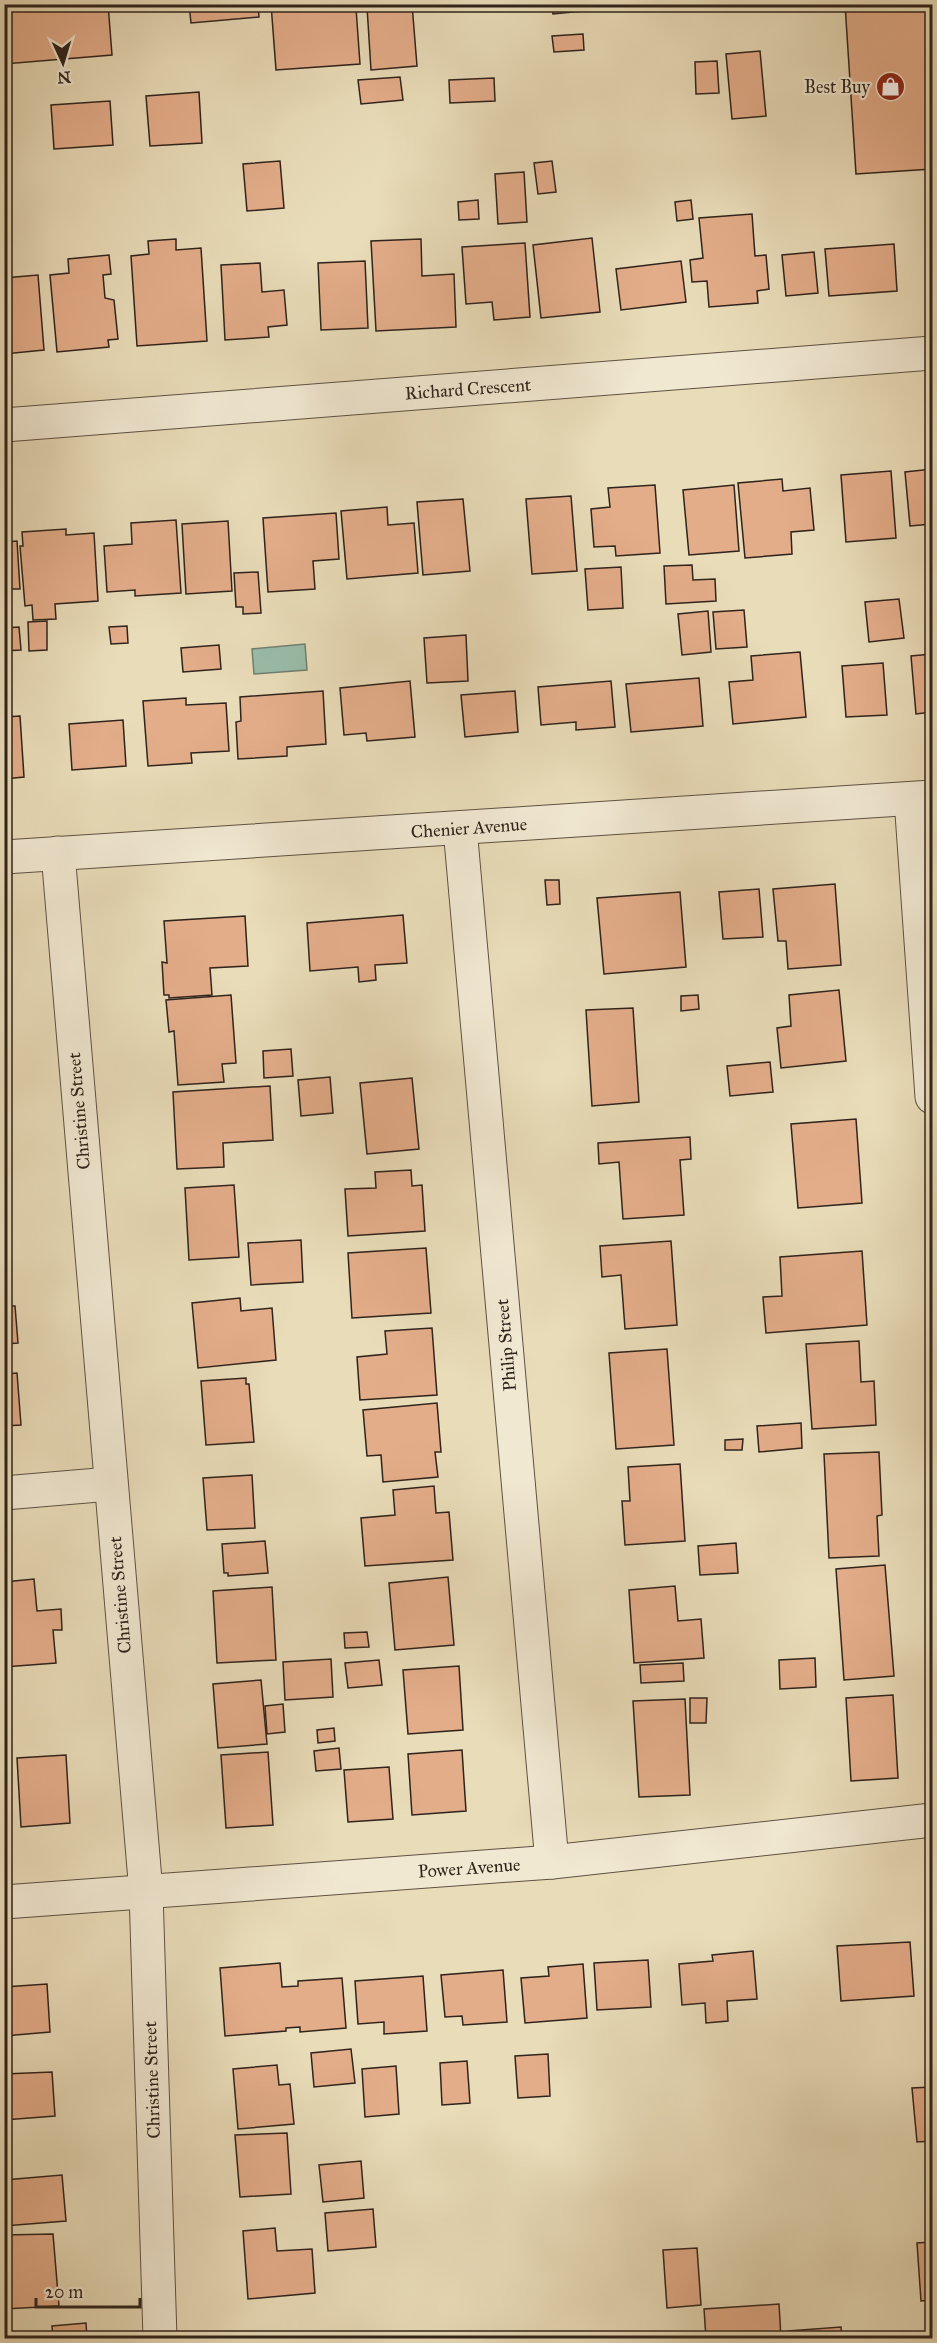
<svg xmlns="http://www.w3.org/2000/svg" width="937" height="2343" viewBox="0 0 937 2343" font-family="'IM FELL Great Primer',serif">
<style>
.water{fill:#99bca9;stroke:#6f7f70;stroke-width:1.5}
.building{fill:#e4ad8a;stroke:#2f231b;stroke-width:1.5}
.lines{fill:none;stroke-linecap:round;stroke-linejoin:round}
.minor-casing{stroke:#5e5142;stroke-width:35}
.minor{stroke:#f1e8d2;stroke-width:33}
.labels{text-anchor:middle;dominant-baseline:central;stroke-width:4.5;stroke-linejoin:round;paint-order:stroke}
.poi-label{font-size:18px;fill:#2f231b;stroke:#f1e8d2;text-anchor:end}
.street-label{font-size:18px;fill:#2f231b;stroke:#f1e8d2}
</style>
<rect width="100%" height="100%" fill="#e9dcb9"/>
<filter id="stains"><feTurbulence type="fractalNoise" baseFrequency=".00333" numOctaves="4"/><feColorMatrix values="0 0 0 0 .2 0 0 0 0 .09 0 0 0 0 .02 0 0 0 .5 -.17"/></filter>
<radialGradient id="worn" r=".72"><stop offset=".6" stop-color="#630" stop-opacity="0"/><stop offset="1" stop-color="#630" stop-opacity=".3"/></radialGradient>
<path class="water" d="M305 644 307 670 254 674 252 649Z"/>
<g class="building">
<path d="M4 4H108L112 55 4 64Z"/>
<path d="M189 4H258L259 17 191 23Z"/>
<path d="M271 4H412L417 66 371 70 367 7 356 8 360 64 276 70Z"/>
<path d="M552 4H583V11L553 14Z"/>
<path d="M845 4H932V169L856 174Z"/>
<path d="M583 34 584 50 554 52 552 36Z"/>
<path d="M760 51 766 116 732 119 726 54Z"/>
<path d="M717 61 719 93 696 94 695 62Z"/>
<path d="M400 77 403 100 361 104 358 80Z"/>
<path d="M494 78 495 101 450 103 449 80Z"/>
<path d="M199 92 202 143 150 146 146 96Z"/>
<path d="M110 101 113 145 54 149 51 105Z"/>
<path d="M280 161 284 208 247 211 243 164Z"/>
<path d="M552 161 556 192 538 194 534 163Z"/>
<path d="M524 172 527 222 498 224 495 174Z"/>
<path d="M478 200 479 219 459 220 458 202Z"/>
<path d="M691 200 693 219 677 221 675 202Z"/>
<path d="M752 214 755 256 766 255 769 289 757 291 758 303 709 307 707 281 692 282 690 260 703 258 699 218Z"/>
<path d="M592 238 600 312 541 318 533 245Z"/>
<path d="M176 239V250L201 248 207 341 137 346 131 256 149 254 148 241Z"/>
<path d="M421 239 422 276 454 274 456 327 376 331 371 241Z"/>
<path d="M525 243 530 317 494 320 492 302 466 304 462 247Z"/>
<path d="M894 244 897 291 829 296 825 249Z"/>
<path d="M814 252 818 293 786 296 782 255Z"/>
<path d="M109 255 111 274 103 275 105 298 114 300 118 339 108 340 109 347 57 352 50 275 69 273 68 259Z"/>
<path d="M365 261 368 328 321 330 318 263Z"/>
<path d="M681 261 686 302 621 310 616 269Z"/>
<path d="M260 263 262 292 284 290 287 325 268 327 269 337 225 340 221 265Z"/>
<path d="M38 275 44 350 4 354V278Z"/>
<path d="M932 469V524L910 526 905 472Z"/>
<path d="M891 471 896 538 846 542 841 475Z"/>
<path d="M782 479 783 491 810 488 814 530 791 532 792 554 745 558 738 483Z"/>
<path d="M655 485 660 553 616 556 615 546 594 547 591 509 610 507 608 488Z"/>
<path d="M734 485 739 551 689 555 683 490Z"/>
<path d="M571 496 577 571 532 574 526 499Z"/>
<path d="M463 499 470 571 423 575 417 502Z"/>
<path d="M387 507 388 525 414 523 418 573 347 579 341 511Z"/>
<path d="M336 513 339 559 313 561 315 589 268 592 263 518Z"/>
<path d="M176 520 181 593 135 596V590L107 592 104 546 132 544 131 523Z"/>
<path d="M228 521 232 591 186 594 182 524Z"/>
<path d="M66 529V535L94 533 98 601 55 604 56 619 33 620 32 605 25 606 20 546H23L22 532Z"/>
<path d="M17 541 20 589H4V542Z"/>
<path d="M692 565 693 580 715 579 716 601 666 604 664 566Z"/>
<path d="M621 567 623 608 588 610 585 569Z"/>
<path d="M258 572 261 613 243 614V607H236L234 573Z"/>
<path d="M899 599 904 638 869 642 865 602Z"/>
<path d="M744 610 747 647 716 649 713 612Z"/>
<path d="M708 611 711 652 682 655 678 614Z"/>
<path d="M47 621V650L29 651 28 622Z"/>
<path d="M127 626 128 643 111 644 109 627Z"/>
<path d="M19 627 21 650 4 651V628Z"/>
<path d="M466 635 468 681 427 683 424 638Z"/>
<path d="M219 645 221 669 183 672 181 648Z"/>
<path d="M800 652 806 717 733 724 729 682 753 680 751 656Z"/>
<path d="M932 654V712L916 714 911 656Z"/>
<path d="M883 663 887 715 846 717 842 666Z"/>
<path d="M699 678 703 726 631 732 626 684Z"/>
<path d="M410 681 415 737 367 741 366 733 344 735 340 688Z"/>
<path d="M611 681 615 727 576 730V722L541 725 538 687Z"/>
<path d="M323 691 326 744 287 747V756L238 759 236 722 241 721 240 697Z"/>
<path d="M515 691 518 732 465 737 461 695Z"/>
<path d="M186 698V705L226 703 229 751 191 753 192 763 148 766 143 701Z"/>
<path d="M20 716 24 777 4 779V717Z"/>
<path d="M123 720 126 766 72 770 69 724Z"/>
<path d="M545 880H559L560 904 547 905Z"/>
<path d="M835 884 841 965 788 969 786 941H778L773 889Z"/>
<path d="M759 889 763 937 723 939 719 892Z"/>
<path d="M680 892 686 967 604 974 597 898Z"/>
<path d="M403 915 407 963 375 965 376 980 359 982 358 967 310 971 307 923Z"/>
<path d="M245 916 248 966 210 968 212 995 169 998V995H164L162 962 167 963 164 921Z"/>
<path d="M839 990 846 1061 781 1068 777 1028 791 1026 789 995Z"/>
<path d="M231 995 236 1063 222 1064 224 1082 178 1085 174 1031 169 1032 166 1000Z"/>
<path d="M698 995 699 1009 681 1011V996Z"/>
<path d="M633 1008 639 1102 592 1106 586 1010Z"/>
<path d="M4 1032H7L11 1067 4 1068Z"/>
<path d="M291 1049 293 1076 264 1078 263 1051Z"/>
<path d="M770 1062 773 1092 730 1096 727 1066Z"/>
<path d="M330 1077 333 1113 301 1116 298 1080Z"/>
<path d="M412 1078 419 1149 367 1154 360 1083Z"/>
<path d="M270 1086 273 1140 223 1143 224 1167 177 1169 173 1092Z"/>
<path d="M856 1119 862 1203 798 1208 791 1124Z"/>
<path d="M690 1137 691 1159 680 1160 684 1215 623 1219 619 1162 599 1164 598 1143Z"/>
<path d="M411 1170 412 1186 422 1185 425 1231 348 1236 345 1189 376 1188 375 1172Z"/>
<path d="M234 1185 239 1257 189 1260 185 1188Z"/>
<path d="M301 1240 303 1282 251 1285 248 1243Z"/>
<path d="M671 1241 677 1325 625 1329 621 1275 602 1277 600 1246Z"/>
<path d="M426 1248 431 1313 352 1318 348 1253Z"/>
<path d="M862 1251 867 1325 766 1333 763 1297 782 1296 780 1257Z"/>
<path d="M240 1298 241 1311 272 1308 276 1360 198 1368 192 1303Z"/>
<path d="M4 1306H15L18 1343 4 1344Z"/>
<path d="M432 1328 437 1395 360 1400 357 1357 387 1354 385 1331Z"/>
<path d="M859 1341 861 1382 874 1381 876 1425 812 1429 806 1344Z"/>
<path d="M667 1349 674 1445 616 1449 609 1353Z"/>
<path d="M17 1373 21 1425 4 1426V1374Z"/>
<path d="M246 1378V1384H249L254 1442 206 1445 201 1381Z"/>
<path d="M437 1403 441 1452H435L438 1477 383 1482 381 1455 367 1456 363 1410Z"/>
<path d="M801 1423 802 1448 759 1452 757 1426Z"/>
<path d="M743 1439 742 1450H725V1440Z"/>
<path d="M879 1452 882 1515 877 1516 879 1556 829 1558 824 1454Z"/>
<path d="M680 1464 685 1541 625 1545 622 1501H630L628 1467Z"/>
<path d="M252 1475 255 1528 207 1530 203 1478Z"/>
<path d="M434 1486 436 1513 449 1512 453 1560 365 1566 361 1518 395 1515 393 1490Z"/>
<path d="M265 1541 268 1573 228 1576V1573H224L222 1544Z"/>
<path d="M736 1543 738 1573 700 1575 698 1546Z"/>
<path d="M885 1565 894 1676 844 1680 836 1569Z"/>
<path d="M448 1577 454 1645 395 1650 389 1583Z"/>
<path d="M34 1579 37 1611 61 1609 62 1630H53L56 1663 4 1667V1582Z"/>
<path d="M675 1586 678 1621 701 1619 704 1658 634 1663 629 1590Z"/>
<path d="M272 1587 276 1660 217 1663 213 1591Z"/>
<path d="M367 1632 369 1647 345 1648 344 1633Z"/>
<path d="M815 1658 816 1687 780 1689 779 1660Z"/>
<path d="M331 1659 333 1697 285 1700 283 1662Z"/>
<path d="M379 1660 382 1685 348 1688 345 1663Z"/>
<path d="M683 1663 684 1681 641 1683 640 1665Z"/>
<path d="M459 1666 463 1730 408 1734 403 1670Z"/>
<path d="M261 1680 267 1744 218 1748 213 1684Z"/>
<path d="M893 1695 898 1778 851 1781 846 1698Z"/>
<path d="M690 1698H707L706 1723H690Z"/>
<path d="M685 1699 690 1795 639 1797 633 1701Z"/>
<path d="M283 1704 285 1732 267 1734 265 1706Z"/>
<path d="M334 1728 335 1741 318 1743 317 1730Z"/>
<path d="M339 1748 341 1769 316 1771 314 1751Z"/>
<path d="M462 1750 466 1811 412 1815 408 1754Z"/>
<path d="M268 1752 273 1825 226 1828 221 1755Z"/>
<path d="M66 1755 70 1823 21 1827 17 1758Z"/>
<path d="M389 1767 393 1819 348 1822 344 1770Z"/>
<path d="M910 1942 914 1996 841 2001 837 1946Z"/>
<path d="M753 1951 757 1999 727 2001 728 2021 706 2023 705 2003 682 2005 679 1964 713 1961 712 1955Z"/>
<path d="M648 1960 651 2007 597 2010 594 1963Z"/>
<path d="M280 1963 282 1987 298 1986V1981L342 1978 346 2028 300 2032V2027L286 2028V2031L225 2036 220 1968Z"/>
<path d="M583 1964 587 2018 525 2023 521 1978 549 1976 548 1967Z"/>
<path d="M503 1970 507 2022 463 2025 462 2016 445 2017 441 1975Z"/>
<path d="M423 1976 427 2031 384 2034V2022L358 2024 355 1981Z"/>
<path d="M47 1984 50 2032 4 2036V1987Z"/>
<path d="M351 2049 355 2083 314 2087 311 2053Z"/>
<path d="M548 2054 550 2096 518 2098 515 2056Z"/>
<path d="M467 2061 470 2103 442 2105 440 2063Z"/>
<path d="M277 2065 279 2085 290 2084 294 2124 238 2129 233 2069Z"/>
<path d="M396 2066 399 2114 365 2117 362 2069Z"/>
<path d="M52 2072 55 2116 4 2120V2074Z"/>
<path d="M932 2087V2141L917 2142 912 2088Z"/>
<path d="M287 2133 291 2194 240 2197 235 2135Z"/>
<path d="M361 2161 364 2198 323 2202 319 2165Z"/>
<path d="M62 2175 66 2221 4 2226V2180Z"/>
<path d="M373 2209 376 2247 328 2251 325 2213Z"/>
<path d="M275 2228 277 2251 312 2249 315 2293 248 2299 243 2231Z"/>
<path d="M53 2234 59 2306 4 2309V2235Z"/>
<path d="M932 2242V2300L921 2301 917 2243Z"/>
<path d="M697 2248 701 2305 667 2308 663 2250Z"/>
<path d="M779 2304 781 2338H706L704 2309Z"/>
<path d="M86 2323 87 2338H53L52 2326Z"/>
<path d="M841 2327 842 2338H789L788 2331Z"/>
<path d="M277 2335V2338H229Z"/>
<path d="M615 2335V2338H576Z"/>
<path d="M535 2336V2338H504Z"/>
</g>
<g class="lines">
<defs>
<g id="minor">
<path d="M4 425 932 353"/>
<path d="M911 799 932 1097"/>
<path d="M460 828 552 1862"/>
<path d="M58 853 146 1892 160 2338"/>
<path d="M4 857 932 797"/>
<path d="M4 1493 110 1484"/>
<path d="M4 1902 552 1862 932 1820"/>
</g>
</defs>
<use href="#minor" class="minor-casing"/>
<use href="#minor" class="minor"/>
</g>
<defs>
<symbol id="shop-disc" viewBox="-11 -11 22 22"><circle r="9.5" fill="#8f2418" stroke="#f1e8d2"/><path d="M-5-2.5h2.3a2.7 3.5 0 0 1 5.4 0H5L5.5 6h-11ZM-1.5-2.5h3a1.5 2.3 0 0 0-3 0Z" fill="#fff"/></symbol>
</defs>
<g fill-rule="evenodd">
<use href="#shop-disc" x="874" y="70" width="33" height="33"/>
</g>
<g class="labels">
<g class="poi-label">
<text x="870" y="87">Best Buy</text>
</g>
<g class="street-label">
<text transform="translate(468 389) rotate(-4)">Richard Crescent</text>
<text transform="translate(469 828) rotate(-4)">Chenier Avenue</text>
<text transform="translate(79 1111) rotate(-95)">Christine Street</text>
<text transform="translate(506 1345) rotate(-95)">Philip Street</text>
<text transform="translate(120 1595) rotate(-95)">Christine Street</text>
<text transform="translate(469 1868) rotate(-4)">Power Avenue</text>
<text transform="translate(152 2080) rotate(-92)">Christine Street</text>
</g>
</g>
<rect width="937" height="2343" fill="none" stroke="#e9dcb9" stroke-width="24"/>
<rect x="6" y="6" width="925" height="2331" fill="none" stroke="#2f231b" stroke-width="3"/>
<rect x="12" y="12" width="913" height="2319" fill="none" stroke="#2f231b" stroke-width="1.5"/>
<g transform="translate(63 63) rotate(176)" stroke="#f1e8d2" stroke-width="4.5" paint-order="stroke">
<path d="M0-4.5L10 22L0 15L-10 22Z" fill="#2f231b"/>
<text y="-9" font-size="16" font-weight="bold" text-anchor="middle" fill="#2f231b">N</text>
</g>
<path d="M36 2298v9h104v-9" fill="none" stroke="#2f231b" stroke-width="3"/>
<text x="45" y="2298" font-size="18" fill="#2f231b" stroke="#f1e8d2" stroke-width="4.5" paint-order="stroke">20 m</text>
<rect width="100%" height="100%" filter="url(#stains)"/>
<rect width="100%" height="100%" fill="url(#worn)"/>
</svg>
